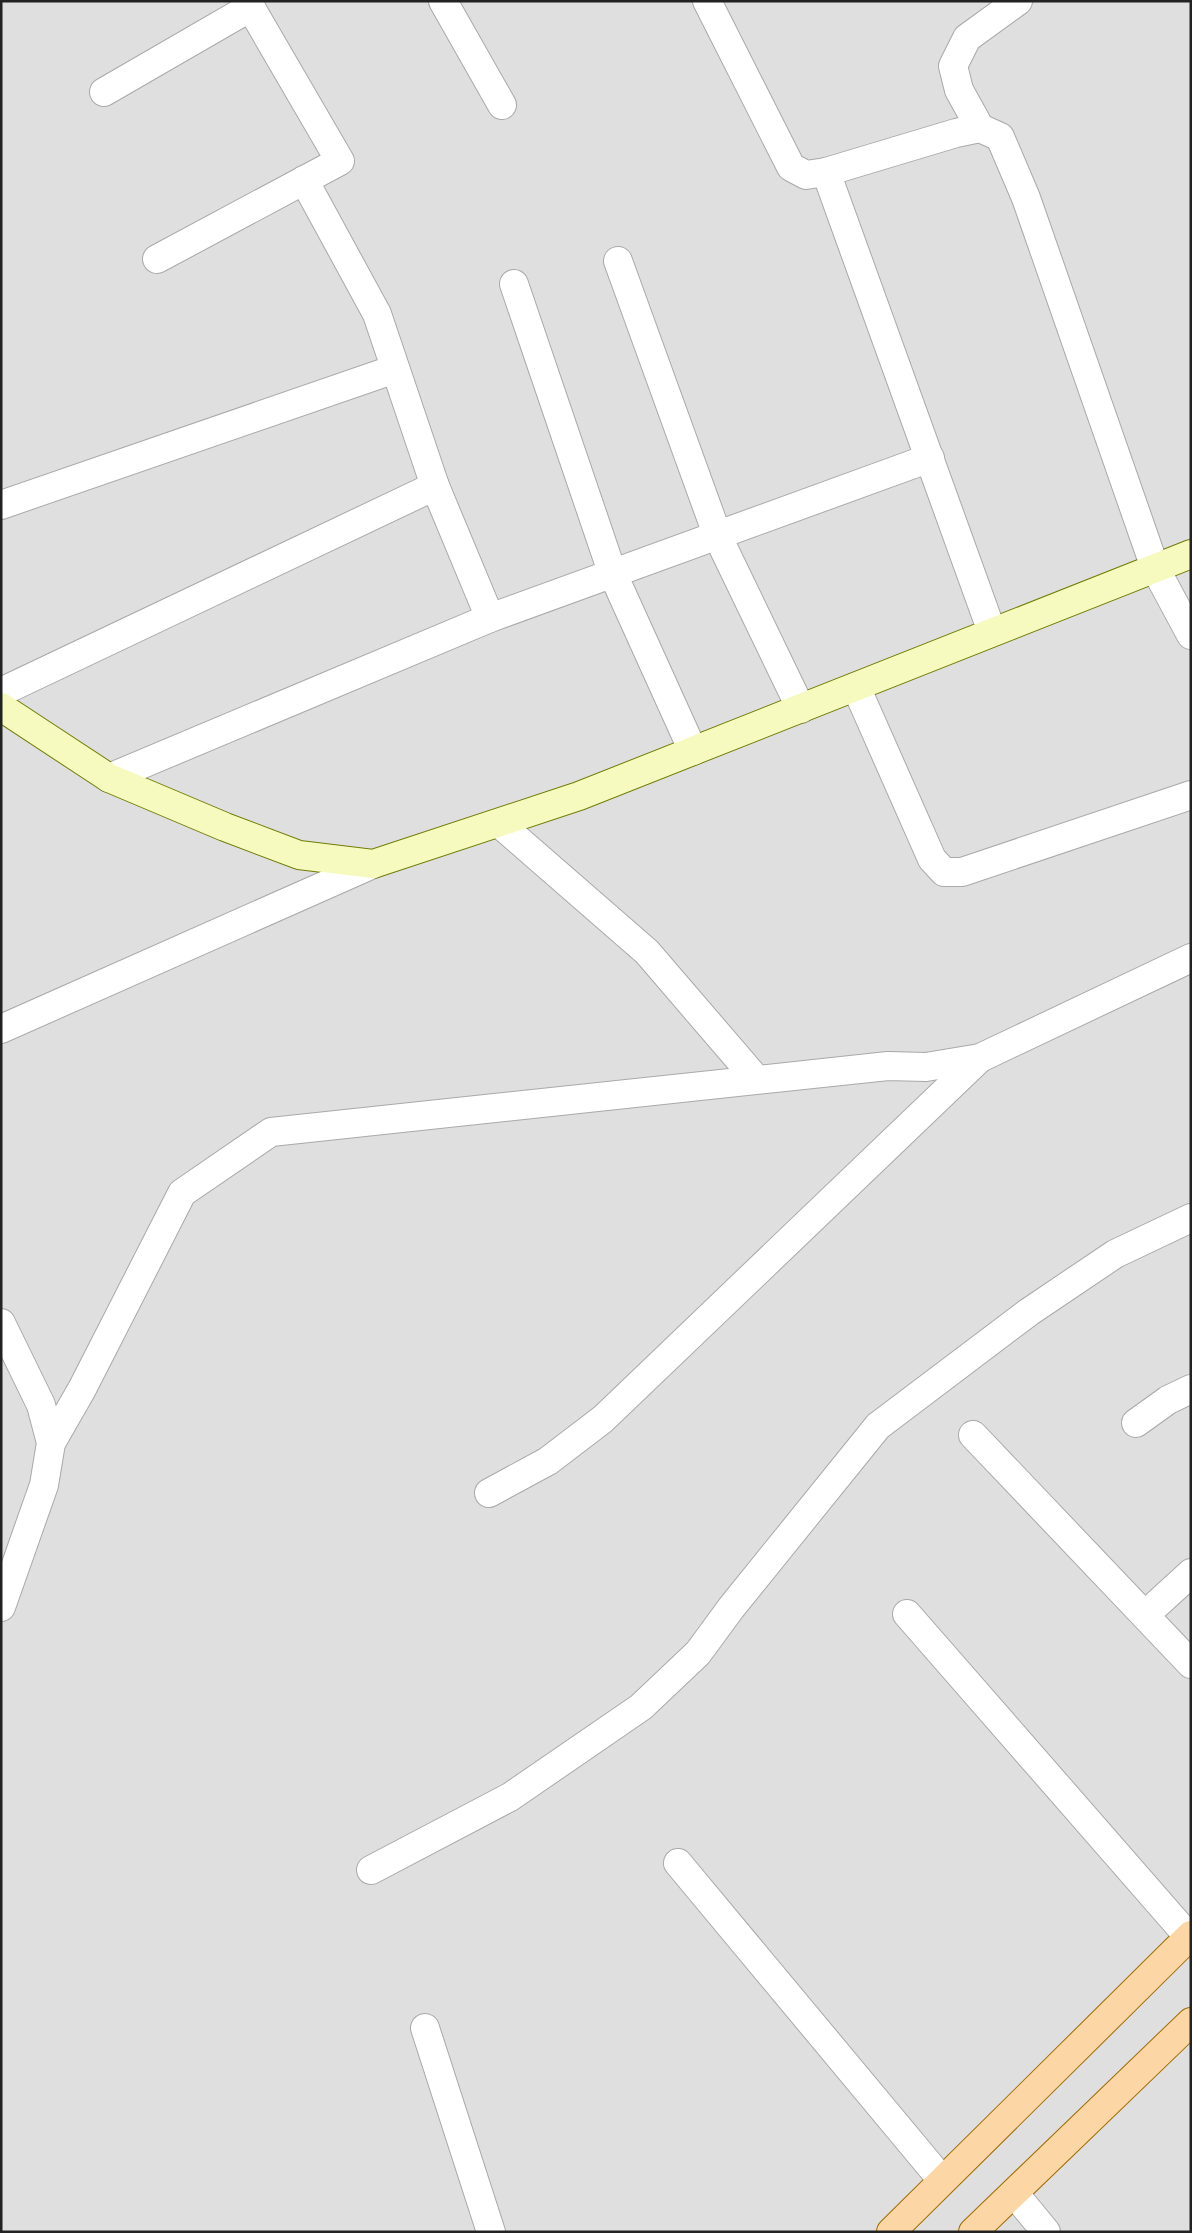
<svg xmlns="http://www.w3.org/2000/svg" width="1192" height="2233" viewBox="0 0 1192 2233" font-family="Commissioner,sans-serif">
<style>
.residential{fill:#e0dfdf}
.lines{fill:none;stroke-linecap:round;stroke-linejoin:round}
.street-casing{stroke:#a9a9a9;stroke-width:30}
.secondary-casing{stroke:#707d05;stroke-width:30}
.primary-casing{stroke:#a06b00;stroke-width:30}
.street{stroke:#fff;stroke-width:28}
.secondary{stroke:#f7fabf;stroke-width:28}
.primary{stroke:#fcd6a4;stroke-width:28}
</style>
<rect width="100%" height="100%" fill="#f2efe9"/>
<rect class="residential" x="1" y="1" width="1190" height="2231"/>
<g class="lines">
<defs>
<g id="street">
<path d="M443 1 502 105"/>
<path d="M707 1 791 167 806 175 826 172 956 133 980 128 1000 137 1026 198 1155 568 1191 635"/>
<path d="M104 92 251 7"/>
<path d="M980 128 959 90 953 66 967 38 1018 1"/>
<path d="M826 172 992 632"/>
<path d="M304 180 377 314 435 486 490 618"/>
<path d="M157 259 340 161 247 1"/>
<path d="M618 261 718 537 801 709"/>
<path d="M514 284 612 572 693 751"/>
<path d="M1 505 395 369"/>
<path d="M856 687 932 859 944 872H962L1191 795"/>
<path d="M1 692 435 486"/>
<path d="M109 778 490 618 930 458"/>
<path d="M500 824 647 952 756 1079"/>
<path d="M1 1029 373 864"/>
<path d="M1 1323 41 1405 51 1443 44 1485 1 1607"/>
<path d="M1136 1423 1168 1400 1191 1389"/>
<path d="M973 1435 1191 1664"/>
<path d="M51 1443 82 1389 182 1193 271 1132 888 1066 926 1067 980 1058 1191 958"/>
<path d="M489 1493 548 1461 603 1419 980 1058"/>
<path d="M907 1614 1189 1937"/>
<path d="M1145 1615 1191 1573"/>
<path d="M678 1863 942 2180"/>
<path d="M371 1870 510 1797 641 1707 698 1653 731 1608 878 1426 1029 1312 1115 1254 1191 1218"/>
<path d="M425 2028 491 2232"/>
<path d="M1014 2193 1046 2232"/>
</g>
<path id="secondary" d="M1 707 109 778 225 827 299 855 373 864 579 796 1191 554"/>
<g id="primary">
<path d="M891 2232 1191 1935"/>
<path d="M973 2232 1191 2022"/>
</g>
</defs>
<use href="#street" class="street-casing"/>
<use href="#secondary" class="secondary-casing"/>
<use href="#primary" class="primary-casing"/>
<use href="#street" class="street"/>
<use href="#secondary" class="secondary"/>
<use href="#primary" class="primary"/>
</g>
<rect width="1192" height="2233" fill="none" stroke="#222222" stroke-width="5"/>
</svg>
